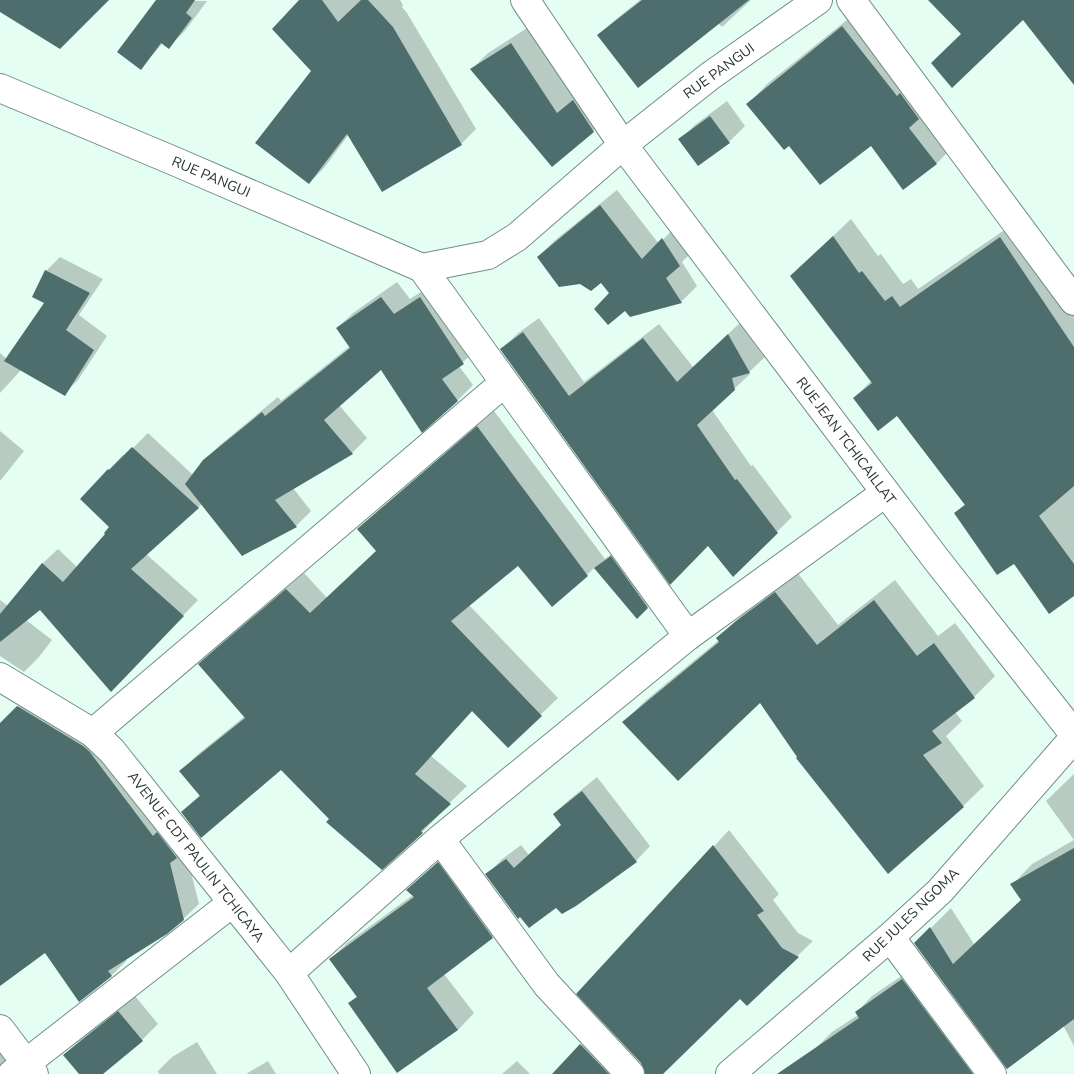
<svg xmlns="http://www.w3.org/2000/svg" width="1074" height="1074" viewBox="0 0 1074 1074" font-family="'Nunito Sans',sans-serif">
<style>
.shadow{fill:#0003}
.building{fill:#4e6e6e}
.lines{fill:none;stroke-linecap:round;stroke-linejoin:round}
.minor-casing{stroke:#728e82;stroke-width:30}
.minor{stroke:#fff;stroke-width:28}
.labels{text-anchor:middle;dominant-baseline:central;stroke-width:5;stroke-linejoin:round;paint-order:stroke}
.street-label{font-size:14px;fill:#293530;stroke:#fff}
</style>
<rect width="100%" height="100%" fill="#e5fef3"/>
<g class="shadow">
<path d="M158 0 207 1 185 31 168 47 163 43 141 68Z"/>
<path d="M300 0H400L403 5 402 7 407 13 476 129 461 144 382 191 349 134 324 168 309 183 313 71Z"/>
<path d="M640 0H751L722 27 718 23 599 35 615 20Z"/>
<path d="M863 7 956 144 936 164 871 144H790L748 104 767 84Z"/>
<path d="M527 28 574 98 590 85 609 115 593 131 552 165 472 69 488 53Z"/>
<path d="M727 101 745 126 729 142 680 140 696 124Z"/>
<path d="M617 190 659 244 679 223 695 249 682 262 697 286 681 302 611 293 601 281 538 257 554 241Z"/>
<path d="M851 219 878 256 881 254 903 284 911 279 918 289 1019 220 1074 303V594L1014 562 955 513 965 504 897 415 854 398 871 381 810 258Z"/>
<path d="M60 257 103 279 79 315 107 336 78 380 64 394 21 370 0 393V353L7 359 46 303V271Z"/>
<path d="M397 282 410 299 436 282 479 347 459 366 473 385 458 400 422 431 381 369 339 405 367 438 352 453 293 488 311 511 296 526 202 504 146 554 198 600 125 676 40 608 26 620 52 640 39 657 24 672 0 656V600L8 606 43 563 58 549 77 567 107 534 111 526 109 470 123 455 125 456 148 433 193 475 204 461 220 445 278 397 281 401 350 346 337 328 353 313Z"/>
<path d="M539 318 584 382 659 324 693 367 743 320 765 357 749 372 750 374 712 410 751 466 753 465 792 517 733 575 708 544 502 349 517 334Z"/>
<path d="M494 411 605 559 626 543 662 592 637 617 595 567 587 575 518 564 469 605 558 698 508 746 473 710 431 756 467 786 438 814 439 815 422 832 382 868 281 769 182 812 201 794 181 771 197 755 245 716 199 664 216 648 304 573 327 598 377 551 359 529 376 513Z"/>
<path d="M0 431 24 451 0 481Z"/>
<path d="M797 572 838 625 895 580 938 636 955 623 995 676 974 697 955 712 962 721 946 736 984 786 963 806 798 757 760 701 624 722 645 701 719 640 718 638 758 600Z"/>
<path d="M34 691 99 730 185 848 199 904 183 919 126 959 127 960 112 975 80 1000 46 951 0 984V725Z"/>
<path d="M1074 774V840L1046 801Z"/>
<path d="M597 777 650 846 636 861 562 913 556 906 487 875 501 860 521 845 529 855 562 825 554 814 569 800Z"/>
<path d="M729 830 779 894 773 900 798 933 813 941 747 1004 740 997 661 1074H553L597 1029 642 1074H646L655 910Z"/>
<path d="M1074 840V1046L1063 1025 916 943 951 908 974 944 1022 899 1012 885 1032 864Z"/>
<path d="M454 847 508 921 492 937 444 974 474 1013 458 1030 350 1003 358 995 331 959 347 943 413 895 408 890Z"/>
<path d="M919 964 986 1074H835L816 1048 832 1032 858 1015 856 1013 872 996Z"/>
<path d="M135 996 158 1024 142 1040 101 1074H80L65 1055 81 1039Z"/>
<path d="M0 1018 13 1074H0Z"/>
<path d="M197 1042 217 1074H159L158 1071 172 1057Z"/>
<path d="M268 1061 276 1074H246Z"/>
<path d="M517 1061 530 1074H502Z"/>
</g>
<g class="building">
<path d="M0 0H109L60 49 0 12Z"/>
<path d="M156 0H195L186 13 192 18 169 49 161 43 141 70 117 52Z"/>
<path d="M299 0H322L338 22 361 0H368L393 27 462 145 382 192 347 134 309 184 255 143 311 71 272 29Z"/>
<path d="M642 0H749L638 88 597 35Z"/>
<path d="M928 0H1074V85L1023 20 952 88 931 63 961 34Z"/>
<path d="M842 26 897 96 900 93 919 119 909 128 937 164 903 190 871 146 820 185 789 146 784 150 746 104Z"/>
<path d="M511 43 557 113 573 100 594 132 552 167 470 69Z"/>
<path d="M710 116 730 143 698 166 678 139Z"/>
<path d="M600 205 642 259 662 238 680 266 666 278 682 303 630 317 625 311 608 325 594 309 609 293 601 283 591 291 580 284 559 287 537 257Z"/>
<path d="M833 236 859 273 862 271 885 301 892 296 900 307 1000 237 1074 347V486L1039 516 1074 564V596L1049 614 1014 564 997 575 954 513 965 505 897 416 878 431 853 398 872 383 790 276Z"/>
<path d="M45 270 90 293 66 330 94 350 65 396 4 361 44 303 32 297Z"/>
<path d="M381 297 394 314 420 297 464 364 442 379 458 401 422 433 381 370 324 420 353 454 275 500 297 527 242 556 185 484 203 460 262 412 265 416 350 348 336 328Z"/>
<path d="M523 332 569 396 643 338 677 382 728 334 750 373 732 378 735 390 697 425 735 480 737 479 778 533 733 577 708 546 670 585 500 349Z"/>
<path d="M477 426 588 576 552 607 518 566 451 621 542 716 508 748 472 711 415 774 451 804 421 831 423 833 382 870 326 822 329 819 281 770 201 838 181 812 200 796 179 771 245 718 198 664 286 589 310 613 376 551 357 529Z"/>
<path d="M132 447 199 508 131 569 184 616 111 692 40 610 0 642V614L42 563 63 582 105 534 104 533 109 527 80 499 108 469 109 470Z"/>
<path d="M611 556 648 608 637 619 594 568Z"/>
<path d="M775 592 817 645 874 600 917 656 934 643 975 698 932 731 942 743 923 755 964 807 888 874 796 758 797 757 760 703 678 781 622 722 719 642 716 638 736 621Z"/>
<path d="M17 706 83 746 89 751 153 836 157 832 177 858 170 863 184 920 167 934 108 971 112 976 79 1002 45 953 0 986V723Z"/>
<path d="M582 791 637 862 576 906 562 914 556 908 529 928 520 917 518 919 485 874 506 859 514 868 561 825 553 814Z"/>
<path d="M713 845 764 911 757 915 782 948 799 957 747 1006 740 999 663 1074H645L641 1063 576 994Z"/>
<path d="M1074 848V1019L1007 1069 914 943 930 927 953 964 1021 900 1010 884Z"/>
<path d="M438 862 493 938 427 988 458 1030 397 1073 348 1003 357 997 329 959 414 897 406 890Z"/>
<path d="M902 979 973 1074H777L859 1018 855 1012Z"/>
<path d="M118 1011 143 1041 103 1074H79L63 1055Z"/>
<path d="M580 1044 609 1074H552Z"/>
</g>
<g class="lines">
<defs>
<g id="minor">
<path d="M525 0 623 145 936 559 1074 734"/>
<path d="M851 0 1074 301"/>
<path d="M0 88 174 161 422 268"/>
<path d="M422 268 488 255 517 237 623 145 710 76 818 0"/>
<path d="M422 268 688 636"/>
<path d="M0 677 93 733 112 751 289 973 356 1074"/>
<path d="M93 733 504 383"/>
<path d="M440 839 547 985 630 1074"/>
<path d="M890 937 992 1074"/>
<path d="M289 973 440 839 688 636 885 493"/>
<path d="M0 1029 34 1074"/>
<path d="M12 1074 232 903"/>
<path d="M730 1074 890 937 940 891 1074 738"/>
</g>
</defs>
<use href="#minor" class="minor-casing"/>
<use href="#minor" class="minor"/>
</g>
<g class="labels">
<g class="street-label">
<text transform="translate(719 71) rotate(-36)">RUE PANGUI</text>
<text transform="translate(211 177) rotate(23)">RUE PANGUI</text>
<text transform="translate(846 441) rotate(53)">RUE JEAN TCHICAILLAT</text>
<text transform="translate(196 857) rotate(52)">AVENUE CDT PAULIN TCHICAYA</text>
<text transform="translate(911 915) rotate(-44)">RUE JULES NGOMA</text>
</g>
</g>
</svg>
